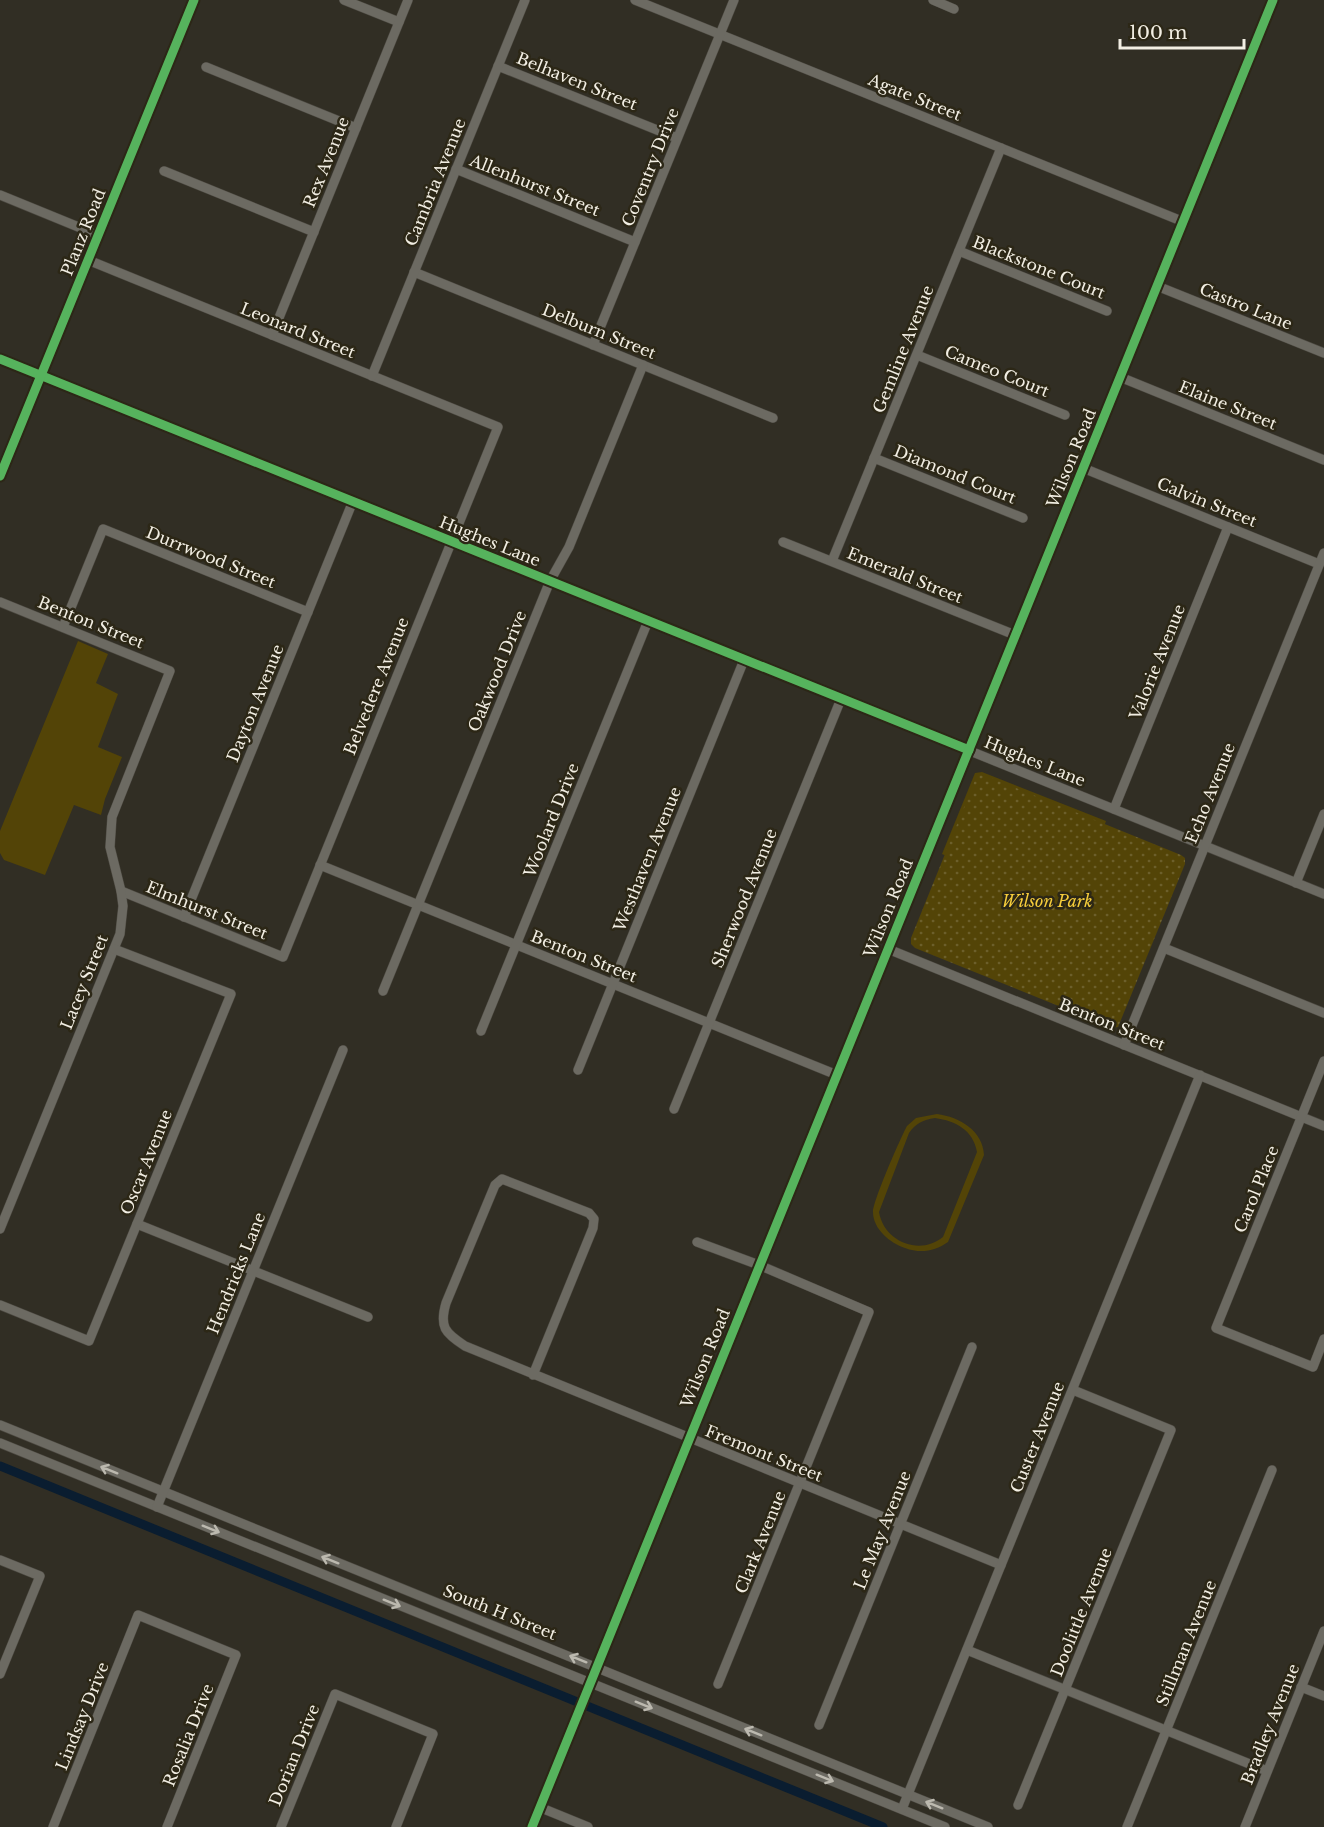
<svg xmlns="http://www.w3.org/2000/svg" width="1324" height="1827" viewBox="0 0 1324 1827" font-family="'Libre Baskerville',serif">
<style>
.grass{fill:#534407;fill-rule:evenodd}
.park{fill:url(#park-dots)}
.lines{fill:none;stroke-linecap:round;stroke-linejoin:round}
.canal{stroke:#0a1d30;stroke-width:9}
.minor-casing{stroke:#4c4941;stroke-width:10}
.minor{stroke:#6c6a62;stroke-width:9}
.cycleway-casing{stroke:#2c2716;stroke-width:13}
.cycleway{stroke:#56b35d;stroke-width:9}
.oneway{stroke:#bcb9af}
.labels{text-anchor:middle;dominant-baseline:central;stroke-width:5;stroke-linejoin:round;paint-order:stroke}
.street-label{font-size:16px;fill:#f2eee3;stroke:#2c2716}
.park-label{font-size:16px;font-style:italic;fill:#f6cd3b;stroke:#2c2716}
</style>
<defs>
<pattern id="park-dots" width="8" height="8" patternUnits="userSpaceOnUse" patternTransform="scale(1.5)"><rect width="8" height="8" fill="#534407"/><path d="M2 2h.1M6 6h.1" fill="none" stroke="#6c5f2b" stroke-width="1.8" stroke-linecap="round"/></pattern>
</defs>
<rect width="100%" height="100%" fill="#312e24"/>
<g class="grass">
<path d="M78 641 108 654 96 683 118 694 98 747 122 757 105 799 101 815 74 805 45 875 4 860 0 853V831Z"/>
<path d="M982 772 1106 821 1105 824 949 857 942 854 975 773Z"/>
<path d="M937 1114C960 1117 983 1131 984 1155L948 1242C935 1251 921 1254 905 1248 890 1243 873 1229 873 1212 873 1201 900 1139 907 1126L916 1118ZM935 1118C956 1121 973 1130 977 1152L943 1237C920 1256 884 1242 879 1212L909 1133C916 1123 923 1120 935 1118Z"/>
</g>
<path class="park" d="M980 775H984L1181 855 1185 858V864L1118 1027 1113 1028 915 948 911 944V938L975 780Z"/>
<g class="lines">
<path class="canal" d="M0 1466 883 1827"/>
<defs>
<g id="minor">
<path d="M344 0 399 22"/>
<path d="M635 0 1184 222"/>
<path d="M933 0 954 9"/>
<path d="M498 66 677 138"/>
<path d="M206 67 356 128"/>
<path d="M456 169 635 242"/>
<path d="M164 171 314 232"/>
<path d="M0 195 98 235"/>
<path d="M959 251 1107 311"/>
<path d="M88 260 498 427 283 957 121 891"/>
<path d="M414 272 773 418"/>
<path d="M1157 286 1324 353"/>
<path d="M272 335 408 0"/>
<path d="M593 345 734 0"/>
<path d="M917 355 1065 415"/>
<path d="M0 359 1324 894"/>
<path d="M372 376 525 0"/>
<path d="M1120 377 1324 460"/>
<path d="M874 458 1023 518"/>
<path d="M1083 468 1319 564"/>
<path d="M0 476 194 0"/>
<path d="M783 542 1015 635"/>
<path d="M832 561 1001 148"/>
<path d="M0 602 170 671 112 817 110 847 121 891 123 906 120 934 0 1229"/>
<path d="M63 627 103 529 308 612"/>
<path d="M1114 809 1228 527"/>
<path d="M320 865 837 1075"/>
<path d="M1296 883 1324 814"/>
<path d="M184 917 353 501"/>
<path d="M1164 948 1324 1013"/>
<path d="M888 949 1324 1126"/>
<path d="M383 991 550 581 569 547 643 365"/>
<path d="M481 1031 648 621"/>
<path d="M1124 1045 1324 553"/>
<path d="M1324 1061 1216 1328 1313 1367 1324 1339"/>
<path d="M578 1070 744 660"/>
<path d="M674 1109 841 699"/>
<path d="M137 1224 368 1317"/>
<path d="M697 1242 759 1265 869 1312 718 1684"/>
<path d="M0 1305 89 1341 231 994 114 949"/>
<path d="M533 1375 593 1228 594 1219 589 1213 502 1179 495 1185 446 1303C439 1327 445 1333 465 1346L1001 1565"/>
<path d="M0 1425 988 1827"/>
<path d="M0 1443 945 1827"/>
<path d="M157 1507 343 1050"/>
<path d="M0 1560 40 1576 0 1674"/>
<path d="M967 1650 1267 1771"/>
<path d="M1301 1687 1324 1696"/>
<path d="M819 1725 972 1347"/>
<path d="M1018 1805 1171 1430 1073 1390"/>
<path d="M539 1807 588 1827"/>
<path d="M902 1809 1200 1075"/>
<path d="M53 1827 138 1615 236 1655 167 1827"/>
<path d="M281 1827 335 1694 433 1734 396 1827"/>
<path d="M532 1827 1273 0"/>
<path d="M1127 1827 1272 1470"/>
<path d="M1245 1827 1324 1631"/>
</g>
</defs>
<use href="#minor" class="minor-casing"/>
<use href="#minor" class="minor"/>
<defs>
<g id="cycleway">
<path d="M0 359 969 750"/>
<path d="M0 476 194 0"/>
<path d="M532 1827 1273 0"/>
</g>
</defs>
<use href="#cycleway" class="cycleway-casing"/>
<use href="#cycleway" class="cycleway"/>
</g>
<defs><path id="oneway-shaft" d="M-6 0H5M1.5-3L5.5 0L1.5 3" fill="none" stroke-width="1.6" stroke-linecap="round" stroke-linejoin="round" transform="scale(1.5)"/></defs>
<g class="oneway">
<use href="#oneway-shaft" transform="translate(109 1470) rotate(-158)"/>
<use href="#oneway-shaft" transform="translate(211 1529) rotate(22)"/>
<use href="#oneway-shaft" transform="translate(330 1560) rotate(-158)"/>
<use href="#oneway-shaft" transform="translate(392 1603) rotate(22)"/>
<use href="#oneway-shaft" transform="translate(578 1659) rotate(-158)"/>
<use href="#oneway-shaft" transform="translate(644 1705) rotate(22)"/>
<use href="#oneway-shaft" transform="translate(753 1732) rotate(-158)"/>
<use href="#oneway-shaft" transform="translate(825 1778) rotate(22)"/>
<use href="#oneway-shaft" transform="translate(934 1805) rotate(-158)"/>
</g>
<g class="labels">
<g class="street-label">
<text transform="translate(577 81) rotate(22)">Belhaven Street</text>
<text transform="translate(915 97) rotate(22)">Agate Street</text>
<text transform="translate(326 162) rotate(-68)">Rex Avenue</text>
<text transform="translate(650 167) rotate(-68)">Coventry Drive</text>
<text transform="translate(435 182) rotate(-68)">Cambria Avenue</text>
<text transform="translate(535 185) rotate(22)">Allenhurst Street</text>
<text transform="translate(83 232) rotate(-68)">Planz Road</text>
<text transform="translate(1039 267) rotate(22)">Blackstone Court</text>
<text transform="translate(1246 306) rotate(22)">Castro Lane</text>
<text transform="translate(298 330) rotate(22)">Leonard Street</text>
<text transform="translate(599 331) rotate(22)">Delburn Street</text>
<text transform="translate(903 349) rotate(-68)">Gemline Avenue</text>
<text transform="translate(997 371) rotate(22)">Cameo Court</text>
<text transform="translate(1228 405) rotate(22)">Elaine Street</text>
<text transform="translate(1071 458) rotate(-68)">Wilson Road</text>
<text transform="translate(955 474) rotate(22)">Diamond Court</text>
<text transform="translate(1207 502) rotate(22)">Calvin Street</text>
<text transform="translate(490 541) rotate(22)">Hughes Lane</text>
<text transform="translate(211 557) rotate(22)">Durrwood Street</text>
<text transform="translate(905 575) rotate(22)">Emerald Street</text>
<text transform="translate(91 622) rotate(22)">Benton Street</text>
<text transform="translate(1157 662) rotate(-68)">Valorie Avenue</text>
<text transform="translate(497 671) rotate(-68)">Oakwood Drive</text>
<text transform="translate(376 686) rotate(-68)">Belvedere Avenue</text>
<text transform="translate(255 703) rotate(-68)">Dayton Avenue</text>
<text transform="translate(1035 761) rotate(22)">Hughes Lane</text>
<text transform="translate(1210 793) rotate(-68)">Echo Avenue</text>
<text transform="translate(551 820) rotate(-68)">Woolard Drive</text>
<text transform="translate(647 859) rotate(-68)">Westhaven Avenue</text>
<text transform="translate(744 898) rotate(-68)">Sherwood Avenue</text>
<text transform="translate(888 908) rotate(-68)">Wilson Road</text>
<text transform="translate(207 910) rotate(22)">Elmhurst Street</text>
<text transform="translate(584 956) rotate(22)">Benton Street</text>
<text transform="translate(84 982) rotate(-68)">Lacey Street</text>
<text transform="translate(1112 1024) rotate(22)">Benton Street</text>
<text transform="translate(146 1162) rotate(-68)">Oscar Avenue</text>
<text transform="translate(1256 1189) rotate(-68)">Carol Place</text>
<text transform="translate(236 1273) rotate(-68)">Hendricks Lane</text>
<text transform="translate(705 1358) rotate(-68)">Wilson Road</text>
<text transform="translate(1037 1437) rotate(-68)">Custer Avenue</text>
<text transform="translate(764 1453) rotate(22)">Fremont Street</text>
<text transform="translate(882 1530) rotate(-68)">Le May Avenue</text>
<text transform="translate(760 1542) rotate(-68)">Clark Avenue</text>
<text transform="translate(500 1612) rotate(22)">South H Street</text>
<text transform="translate(1081 1612) rotate(-68)">Doolittle Avenue</text>
<text transform="translate(1186 1643) rotate(-68)">Stillman Avenue</text>
<text transform="translate(82 1716) rotate(-68)">Lindsay Drive</text>
<text transform="translate(1270 1724) rotate(-68)">Bradley Avenue</text>
<text transform="translate(188 1735) rotate(-68)">Rosalia Drive</text>
<text transform="translate(294 1755) rotate(-68)">Dorian Drive</text>
</g>
<g class="park-label">
<text x="1047" y="901">Wilson Park</text>
</g>
</g>
<path d="M1120 39v9h124v-9" fill="none" stroke="#f2eee3" stroke-width="3"/>
<text x="1129" y="39" font-size="18" fill="#f2eee3" stroke="#2c2716" stroke-width="4.5" paint-order="stroke">100 m</text>
</svg>
